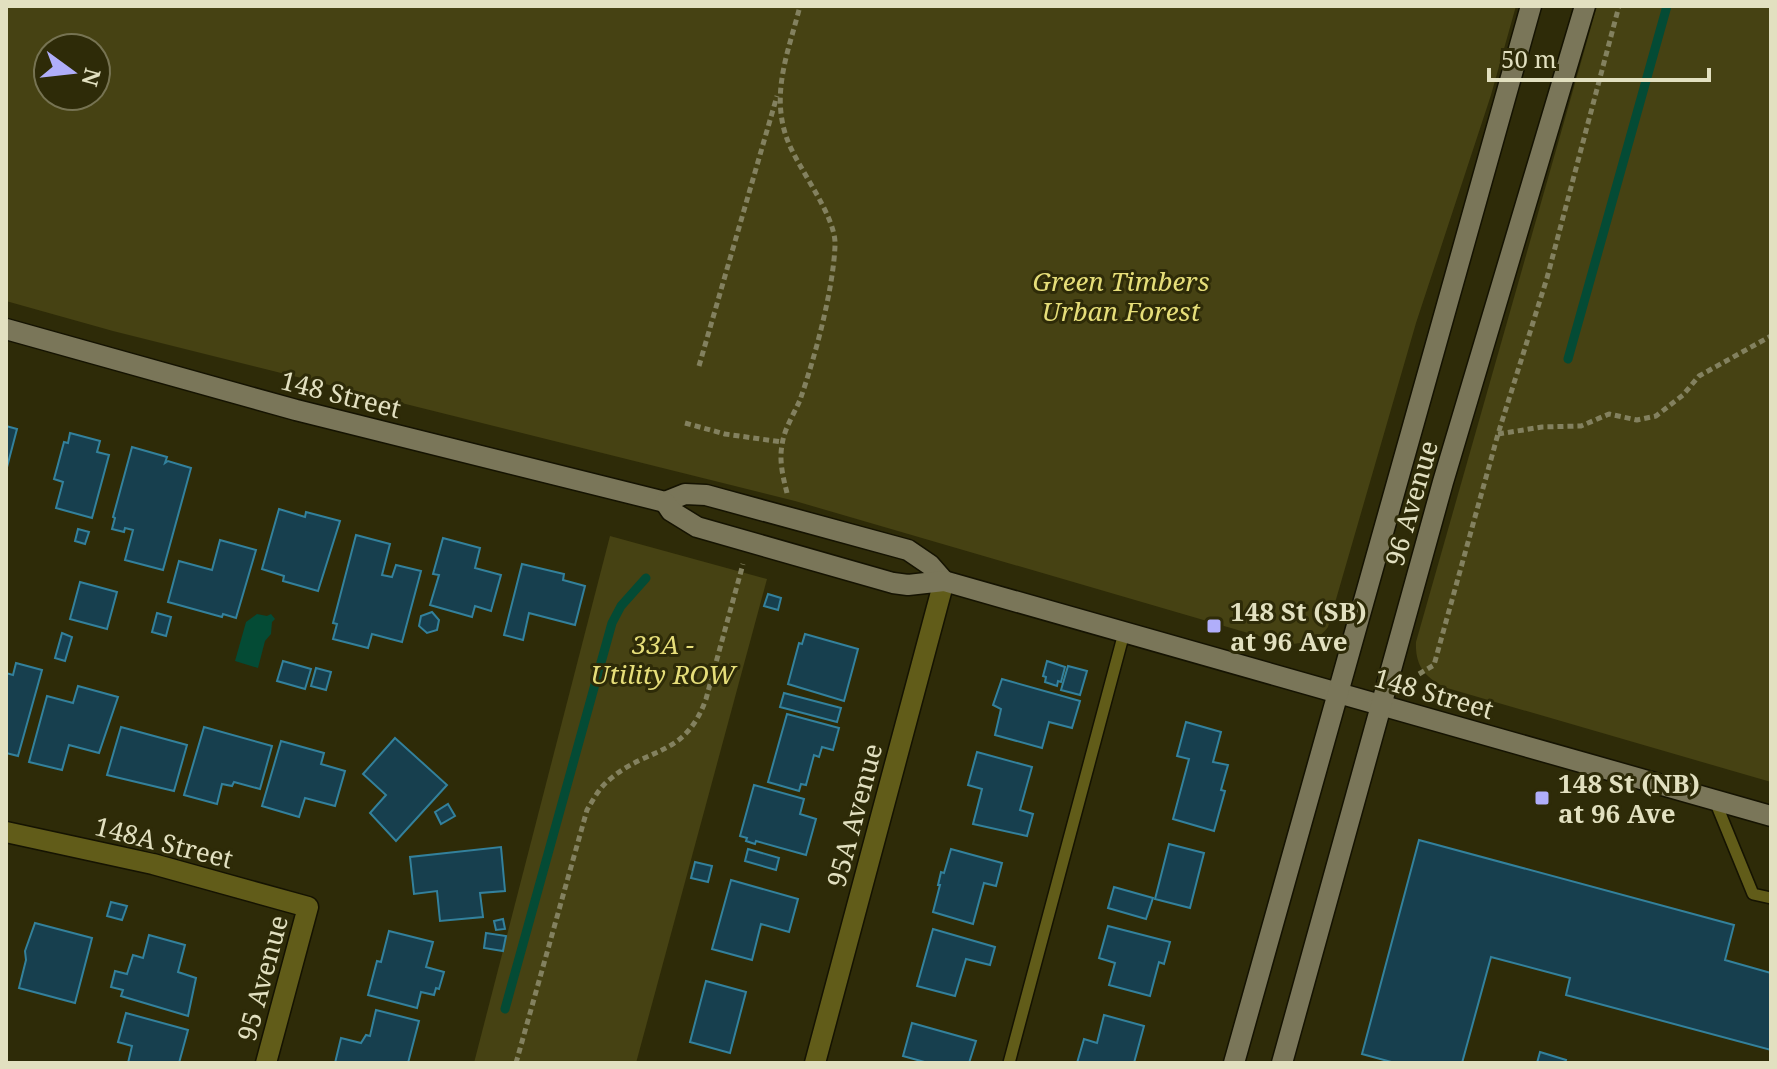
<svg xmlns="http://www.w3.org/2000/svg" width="1777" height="1069" viewBox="0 0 1777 1069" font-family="'Noto Serif',serif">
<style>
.green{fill:#464213;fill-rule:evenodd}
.water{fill:#044b35}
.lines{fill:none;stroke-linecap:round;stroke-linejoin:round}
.stream{stroke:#044b35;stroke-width:9}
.building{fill:#173f4e;stroke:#33819c;stroke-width:2}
.lane-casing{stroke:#151302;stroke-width:14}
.street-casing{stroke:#151302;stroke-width:23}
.secondary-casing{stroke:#151302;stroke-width:23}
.path{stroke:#83815f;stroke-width:5;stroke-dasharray:6 4;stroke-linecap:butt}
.lane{stroke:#615c19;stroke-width:11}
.street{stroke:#615c19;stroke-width:20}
.secondary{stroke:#7a7659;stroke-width:20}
.poi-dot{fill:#b0aefa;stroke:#2e2b08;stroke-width:3}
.labels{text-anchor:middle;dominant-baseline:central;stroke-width:6;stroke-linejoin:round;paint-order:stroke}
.park-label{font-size:26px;font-style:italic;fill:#e6de79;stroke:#2e2b08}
.street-label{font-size:26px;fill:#e2e0c0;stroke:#2e2b08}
.poi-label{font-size:26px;font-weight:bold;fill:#e2e0c0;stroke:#2e2b08;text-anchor:start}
</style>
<rect width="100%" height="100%" fill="#2e2b08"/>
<g class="green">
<path d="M6 6H1516L1491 95 1416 323 1328 627C1318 641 1302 644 1286 644L795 501 113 331 6 301ZM96 48V96H48V48Z"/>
<path d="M1597 6H1771V782L1447 688C1425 678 1415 666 1416 642Z"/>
<path d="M610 536 767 579 636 1063H474Z"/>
</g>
<path class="water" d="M257 614 267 616 271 614 275 619 272 622 271 634 265 641 258 668 235 661 246 622Z"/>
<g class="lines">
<g class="stream">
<path d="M1568 359 1667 6"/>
<path d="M505 1009 612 623 621 606 646 578"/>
</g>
</g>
<g class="building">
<path d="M6 426 17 429 6 471Z"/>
<path d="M70 433 100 441 97 452 109 455 92 518 56 508 63 482 54 479 64 442 68 443Z"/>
<path d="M132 447 167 457 165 463 168 461 191 468 163 570 125 560 133 530 125 528 124 532 112 529 115 518 113 517Z"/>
<path d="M279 509 305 517 306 512 340 521 318 591 283 581 284 576 262 569Z"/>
<path d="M78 529 89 532 85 544 75 541Z"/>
<path d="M356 535 390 544 382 575 392 577 396 565 421 571 402 642 372 634 368 648 333 639 337 624 333 623Z"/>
<path d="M443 538 480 548 475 568 501 575 491 611 475 606 472 617 430 605 439 575 433 574Z"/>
<path d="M220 540 256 550 236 618 223 614 222 617 168 602 179 561 212 570Z"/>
<path d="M522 564 564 574 563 580 585 586 575 625 529 613 523 640 504 635Z"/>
<path d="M80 582 117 592 107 629 70 619Z"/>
<path d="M768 594 781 598 778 610 764 606Z"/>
<path d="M432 612 439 620 437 630 427 633 419 626 421 616Z"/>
<path d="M157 613 171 617 166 636 152 632Z"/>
<path d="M62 633 72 637 65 661 55 658Z"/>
<path d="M805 634 858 649 844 701 788 684 799 643 802 644Z"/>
<path d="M283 661 311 669 305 689 277 681Z"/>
<path d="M1047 661 1065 667 1061 682 1058 681 1057 686 1045 682 1046 677 1043 676Z"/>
<path d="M16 663 42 670 18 756 6 753V673L13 675Z"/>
<path d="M1068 666 1087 671 1080 695 1061 690Z"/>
<path d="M316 668 331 672 326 690 311 686Z"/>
<path d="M1002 679 1080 701 1072 728 1049 722 1042 748 995 735 1001 709 993 705Z"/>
<path d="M78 686 118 697 99 753 69 745 62 770 29 762 47 696 73 703Z"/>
<path d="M784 693 841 708 837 722 780 707Z"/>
<path d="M787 714 839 728 833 750 822 747 819 757 814 755 806 785 801 784 799 791 768 782Z"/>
<path d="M1186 722 1221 732 1213 762 1228 765 1221 790 1225 791 1214 831 1173 819 1189 759 1177 756Z"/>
<path d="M121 727 187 745 174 791 107 775Z"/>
<path d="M204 727 272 746 260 789 234 782 232 786 222 784 217 804 184 795Z"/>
<path d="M395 738 447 785 396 841 370 813 386 795 363 774Z"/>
<path d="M281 741 324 753 321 764 345 771 335 806 305 798 299 817 262 806Z"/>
<path d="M977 752 1032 767 1020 810 1033 814 1027 836 973 824 982 789 968 785Z"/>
<path d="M754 785 804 799 800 814 816 819 806 855 756 841 755 844 746 841 747 838 740 836Z"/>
<path d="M448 804 455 816 441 824 435 812Z"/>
<path d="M1419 840 1734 925 1725 960 1771 973V1050L1566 995 1570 978 1491 957 1462 1063H1395L1362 1054Z"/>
<path d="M1169 844 1204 853 1190 908 1155 899Z"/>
<path d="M501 847 505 891 480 893 483 917 440 921 437 891 414 894 410 857Z"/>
<path d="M748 849 779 858 776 870 745 861Z"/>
<path d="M951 849 1002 863 996 886 984 883 973 924 933 912 940 885H938L941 872 944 873Z"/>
<path d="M695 862 712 866 708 882 691 878Z"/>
<path d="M731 880 798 899 789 932 761 924 752 960 712 949Z"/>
<path d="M1114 887 1153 898 1146 919 1108 908Z"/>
<path d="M111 902 127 906 122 920 107 916Z"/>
<path d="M503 919 505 929 496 930 494 921Z"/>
<path d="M35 923 92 938 75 1003 19 988 26 960 25 951Z"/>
<path d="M1108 926 1170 942 1164 964 1159 962 1150 996 1109 985 1115 963 1099 958Z"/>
<path d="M933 929 995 947 990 965 966 959 955 996 917 986Z"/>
<path d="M389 931 433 942 426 967 444 972 439 989 436 988 434 995 421 992 417 1008 368 995 377 961 381 962Z"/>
<path d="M486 933 506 936 503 951 484 948Z"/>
<path d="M149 935 185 945 178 972 196 978 188 1016 121 996 123 990 111 987 115 971 127 974 133 955 143 958Z"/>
<path d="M706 981 746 992 730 1053 690 1042Z"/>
<path d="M376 1010 419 1021 408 1063H335L341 1038 361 1043 366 1035 370 1036Z"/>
<path d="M126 1013 188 1030 179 1063H128L132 1046 118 1042Z"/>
<path d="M1104 1015 1144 1026 1134 1063H1077L1084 1039 1097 1043Z"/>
<path d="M912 1023 976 1041 969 1063H928L903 1056Z"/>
<path d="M1540 1052 1566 1060 1565 1063H1537Z"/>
</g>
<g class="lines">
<defs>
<g id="lane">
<path d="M1715 801 1753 894 1771 898"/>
<path d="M1009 1063 1124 633"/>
</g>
<g id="street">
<path d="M6 832 153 864 308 907 266 1063"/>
<path d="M815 1063 944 581"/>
</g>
<g id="secondary">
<path d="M6 329 296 410 665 502 685 494 706 495 908 550 930 565 944 581"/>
<path d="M665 502 671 511 697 527 893 583 908 585 944 581 1771 816"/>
<path d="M1234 1063 1531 6"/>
<path d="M1282 1063 1443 482 1585 6"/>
</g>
</defs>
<use href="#lane" class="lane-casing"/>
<use href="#street" class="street-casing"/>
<use href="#secondary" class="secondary-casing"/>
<g class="path">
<path d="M699 366 777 96"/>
<path d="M685 423 725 434 782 442"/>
<path d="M1498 434 1542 427 1581 426 1609 414 1637 420 1656 416 1683 395 1699 376 1771 336"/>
<path d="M787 493C783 477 779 461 782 445 784 429 794 414 800 400 815 357 833 291 835 246 837 216 796 167 786 136 771 91 789 50 800 6"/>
<path d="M1419 674 1434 665 1498 434 1547 278 1619 6"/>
<path d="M516 1063 587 810C593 800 599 788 609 780 648 746 685 758 706 699L743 564"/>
</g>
<use href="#lane" class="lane"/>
<use href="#street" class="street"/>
<use href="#secondary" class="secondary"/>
</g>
<g class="poi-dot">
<rect x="1206" y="618" width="16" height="16" rx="4"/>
<rect x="1534" y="790" width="16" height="16" rx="4"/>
</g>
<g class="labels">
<g class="park-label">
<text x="1121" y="281">Green Timbers<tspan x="1121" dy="30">Urban Forest</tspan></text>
<text x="663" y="644">33A -<tspan x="663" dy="30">Utility ROW</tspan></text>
</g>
<g class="street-label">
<text transform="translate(341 394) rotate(14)">148 Street</text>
<text transform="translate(1411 503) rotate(-74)">96 Avenue</text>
<text transform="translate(1434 693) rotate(16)">148 Street</text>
<text transform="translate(854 815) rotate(-75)">95A Avenue</text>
<text transform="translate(164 842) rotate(14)">148A Street</text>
<text transform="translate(262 978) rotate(-75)">95 Avenue</text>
</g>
<g class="poi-label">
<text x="1230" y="611">148 St (SB)<tspan x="1230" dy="30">at 96 Ave</tspan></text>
<text x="1558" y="783">148 St (NB)<tspan x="1558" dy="30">at 96 Ave</tspan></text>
</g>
</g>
<rect width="1777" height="1069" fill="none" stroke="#e2e0c0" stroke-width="16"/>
<g transform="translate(72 72) rotate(105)"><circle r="38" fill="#2e2b08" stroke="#767352" stroke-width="2"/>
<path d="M0-6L14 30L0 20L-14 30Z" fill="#b0aefa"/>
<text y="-12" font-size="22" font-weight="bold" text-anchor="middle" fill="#e2e0c0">N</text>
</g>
<path d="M1489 68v12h220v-12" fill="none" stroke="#e2e0c0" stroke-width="4"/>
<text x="1501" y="68" font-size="24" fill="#e2e0c0" stroke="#2e2b08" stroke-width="6" paint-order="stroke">50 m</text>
</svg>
